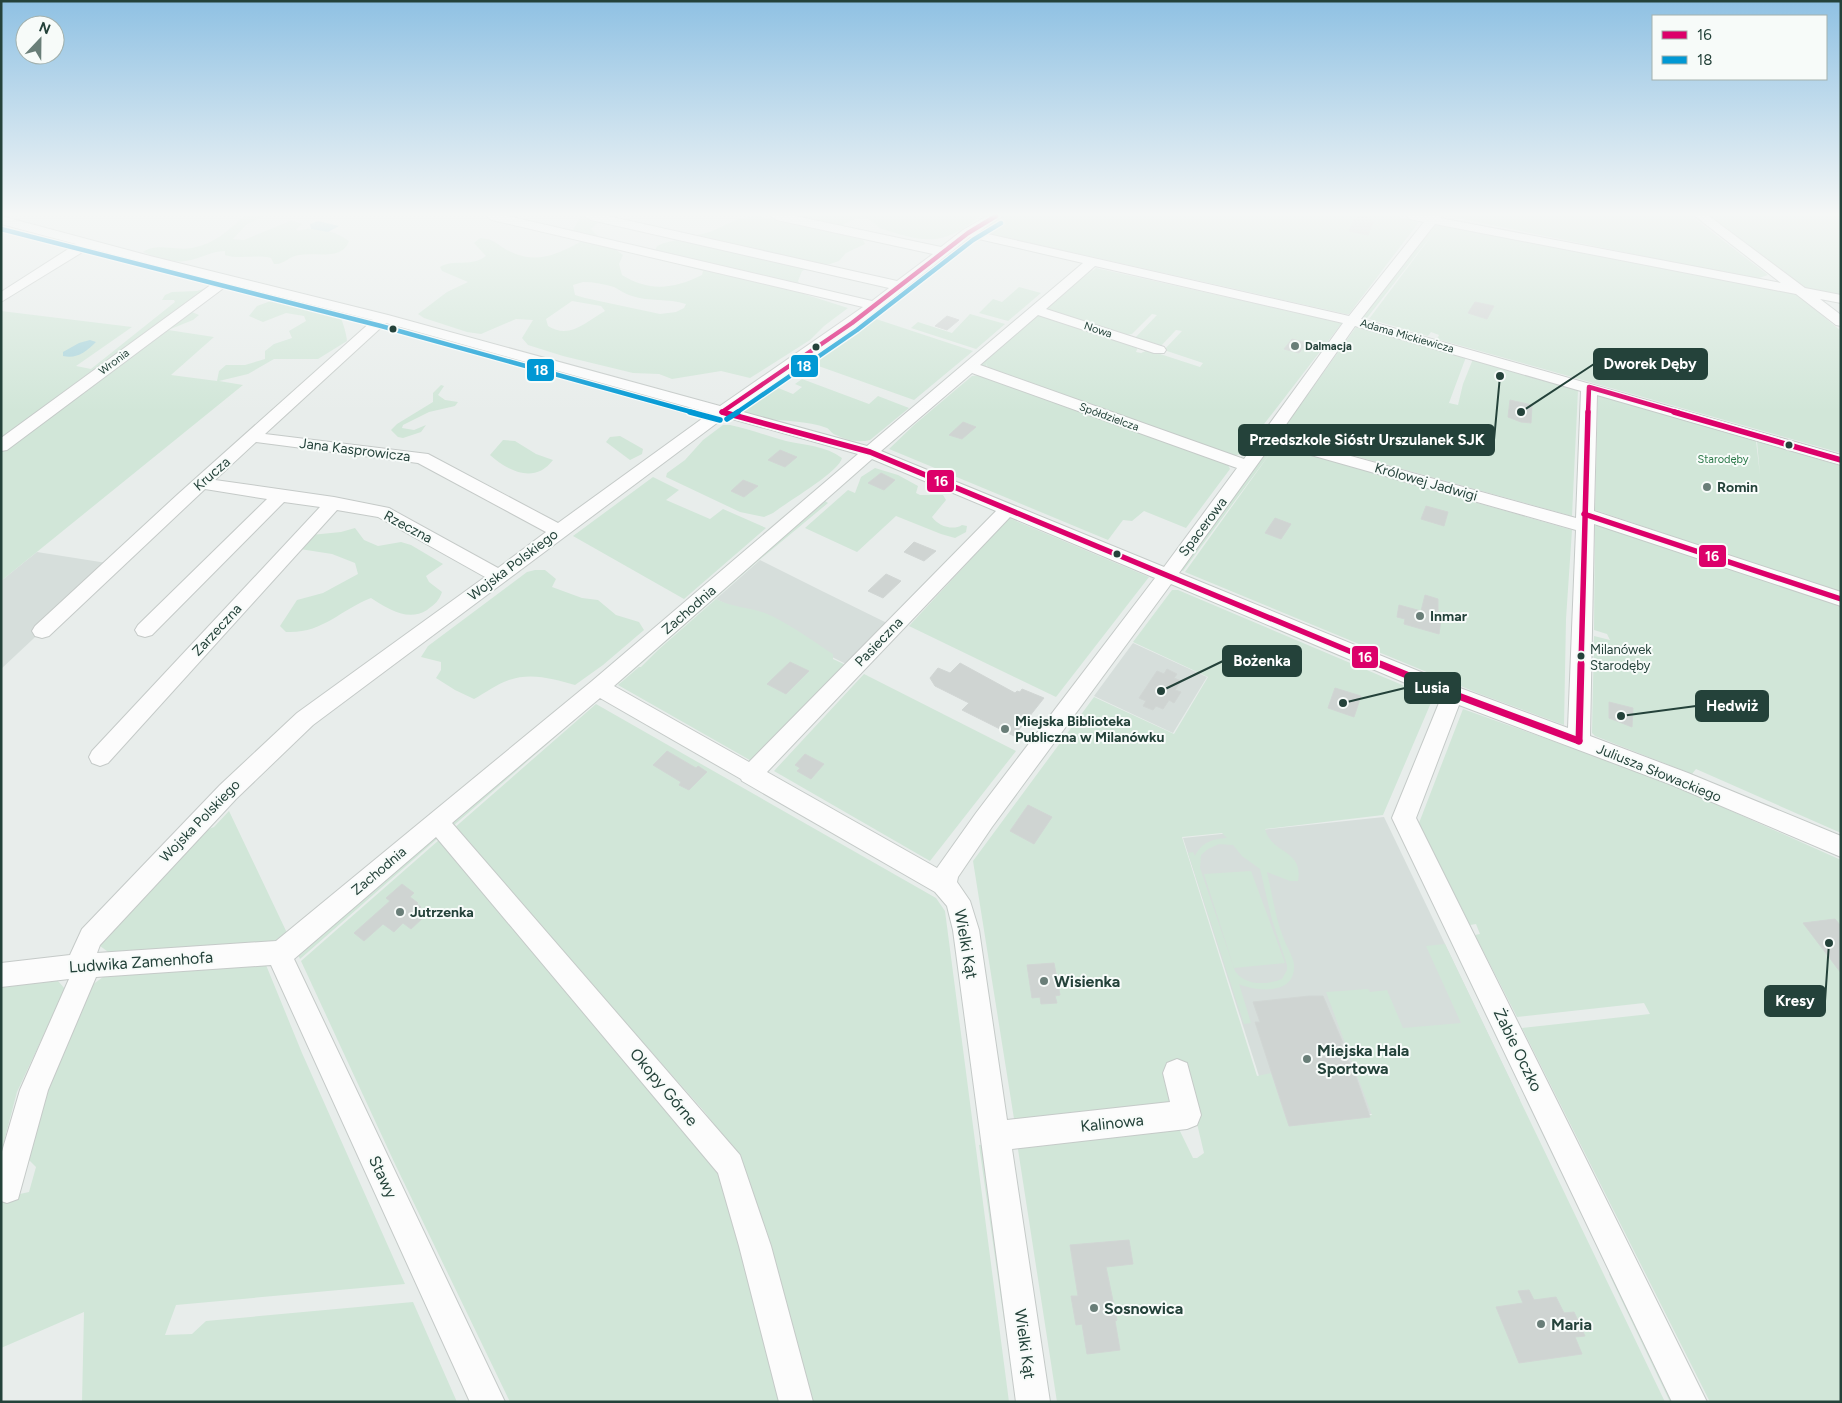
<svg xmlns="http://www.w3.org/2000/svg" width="1842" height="1403" viewBox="0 0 1842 1403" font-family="Figtree,sans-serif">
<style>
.built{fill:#d6dedb}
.green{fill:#d1e6d8;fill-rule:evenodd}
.water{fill:#a9d4db}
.building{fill:#cfd4d2;stroke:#d1d6d4}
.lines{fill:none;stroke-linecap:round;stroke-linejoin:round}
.minor-casing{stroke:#c5cac8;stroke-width:2}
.minor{fill:#fcfcfc;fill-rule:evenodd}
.bus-1-far2-casing{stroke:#f7fbf9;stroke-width:7}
.bus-1-far1-casing{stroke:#f7fbf9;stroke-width:9}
.bus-1-casing{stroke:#f7fbf9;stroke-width:11}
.bus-2-far1-casing{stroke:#f7fbf9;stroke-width:7}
.bus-2-casing{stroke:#f7fbf9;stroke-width:9}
.bus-1-far2{stroke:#dc006a;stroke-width:4.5}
.bus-1-far1{stroke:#dc006a;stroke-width:5.5}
.bus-1{stroke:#dc006a;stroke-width:7}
.bus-2-far1{stroke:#0098d4;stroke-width:4.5}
.bus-2{stroke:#0098d4;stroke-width:5.5}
.bus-dot{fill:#24423a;stroke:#f7fbf9;stroke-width:2}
.poi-dot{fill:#697e78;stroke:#f7fbf9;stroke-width:2}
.labels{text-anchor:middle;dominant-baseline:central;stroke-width:4;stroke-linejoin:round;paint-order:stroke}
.far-street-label{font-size:11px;fill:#24423a;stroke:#f7fbf9}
.far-poi-label{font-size:11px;font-weight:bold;fill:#24423a;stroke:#f7fbf9;text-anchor:start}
.far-park-label{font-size:11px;fill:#2d7a4b;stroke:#f7fbf9}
.bus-label{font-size:13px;fill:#24423a;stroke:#f7fbf9;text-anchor:start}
.street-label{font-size:14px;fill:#24423a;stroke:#f7fbf9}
.poi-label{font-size:14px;font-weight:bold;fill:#24423a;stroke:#f7fbf9;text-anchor:start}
.near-street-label{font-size:16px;fill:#24423a;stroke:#f7fbf9}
.near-poi-label{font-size:16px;font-weight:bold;fill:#24423a;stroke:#f7fbf9;text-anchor:start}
.leader{fill:none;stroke:#24423a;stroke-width:2}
.callout-dot{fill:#24423a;stroke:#f7fbf9;stroke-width:2}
.callout{fill:#24423a;stroke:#24423a;stroke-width:2}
.callout-label{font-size:15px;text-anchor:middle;font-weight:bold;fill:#fff}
.line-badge{stroke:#f7fbf9;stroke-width:2}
.badge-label{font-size:14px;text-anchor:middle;font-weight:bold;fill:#fff}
</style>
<rect width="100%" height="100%" fill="#e8edeb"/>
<g class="built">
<path d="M37 552 113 564 1 669V581Z"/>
<path d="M760 560 822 591 889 624 848 665 716 599Z"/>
<path d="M1133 643 1207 677 1173 733 1094 696Z"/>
<path d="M1384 817 1520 1100 1274 1123 1183 838Z"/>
</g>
<g class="green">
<path d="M244 216H263L246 225 233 239 244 240 292 220 302 224 296 230C302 232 305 228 311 229 326 229 338 233 349 241 342 261 315 252 299 255 289 256 284 265 274 264L271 258C256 254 240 260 225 255V251C211 251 200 259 186 261 173 263 155 257 143 252 156 242 176 251 192 248 214 244 228 231 244 216Z"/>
<path d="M581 216H606L591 229 598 236 623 255 619 264 622 275C649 292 674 289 702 275L703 271 652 257 657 246 664 243 710 232 738 219 749 217 758 216 788 223 802 216H980C942 248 923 242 879 228 864 211 857 218 839 227L840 234 863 240 865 244 846 253 839 261 830 264H816L802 271 798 281 804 294 848 308 824 326 810 340 750 378 721 371 672 379 659 374 633 373 563 356 528 345 522 338 533 320 516 319 481 334 467 332 424 318 418 314 447 292 468 282 442 271 440 267C454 258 470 268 486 256L474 243 480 238C494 239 495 243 507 250 535 265 556 255 580 242L573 230ZM583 282C594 282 604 284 614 287 620 290 625 294 632 296 649 302 668 298 686 304L684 308 676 312 660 314 585 298 575 295 573 285ZM572 301 601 306 605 311C587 321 570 340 548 326L546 319Z"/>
<path d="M1002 216H1395L1419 222 1349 314H1346L982 232V228Z"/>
<path d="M1447 216H1691L1768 275 1756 279Z"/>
<path d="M1708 216H1841V296L1805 289Z"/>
<path d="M1435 224 1795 293 1841 331V453L1437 339 1439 335 1431 332 1428 336 1369 319 1438 227 1367 318 1361 317Z"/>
<path d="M1096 268 1342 323 1241 454 1233 456 988 368 986 363 987 368 980 365 1038 314 1138 347 1136 352 1141 353 1148 350 1200 367 1203 363 1164 350 1182 331 1176 330 1160 347 1135 338 1157 315 1152 314 1132 334 1125 335 1044 309 1087 269 1093 270 1087 276Z"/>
<path d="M226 286 218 293 208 297 192 312 199 315 193 320 168 330 214 337 171 375 217 381 219 371 226 365H245L265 359V351L274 344 292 338 289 331 306 321 304 316 286 313 263 322 249 316 257 306 279 298 339 315C342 318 347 336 347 341L318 359H274L248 374 219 381 243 385 1 581V311L132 327 76 366 91 369 175 302 174 300H162L165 295 172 292 197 291 209 287Z"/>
<path d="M1019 287 1041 293 1008 321 979 313 993 299 1002 302Z"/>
<path d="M970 314 1005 324 976 349 911 328 918 322 952 333Z"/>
<path d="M873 318 973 351 914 400 810 363Z"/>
<path d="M1356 327 1466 357 1443 419 1449 403 1458 405 1463 384 1473 359 1573 387 1578 390 1572 516 1279 435Z"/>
<path d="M981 375 1227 463 1230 469 1186 528 1144 511 1132 521 1123 520 1108 540 889 449 914 425 972 376Z"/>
<path d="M802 379 869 404 878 396 909 408 870 440C860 443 845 440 836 435 832 434 830 430 827 428 800 417 764 425 740 409L741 406 771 385 793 394 802 387 795 384Z"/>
<path d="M441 385 444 386 438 395 445 400 458 402 455 406 429 412 403 425 402 428 414 430 426 425 421 432 403 438 398 437 391 430 397 424 433 402V393Z"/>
<path d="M1598 395 1756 441 1760 475 1757 441 1841 466V593L1595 510Z"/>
<path d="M723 425H730C749 429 767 436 786 441 805 445 826 446 842 458 839 472 787 502 773 513L764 517 740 512 666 477 667 473 685 460 703 440Z"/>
<path d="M620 436 643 449 642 454 630 460 606 442 610 437Z"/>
<path d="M503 440 515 441 536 454 553 460C535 484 509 472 490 455Z"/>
<path d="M1272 444 1566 525 1565 527 1383 476 1572 530 1566 619 1564 725 1480 694 1185 572 1274 448 1183 571 1181 570Z"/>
<path d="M875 468 898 475 918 486 916 493 920 495H943L946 500 932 517C938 526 953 531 962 525L967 526 966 532 955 538 941 534 896 516 857 552 805 528 848 490 855 493 861 477Z"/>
<path d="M653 477 679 490 666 500 710 519 723 509 766 528 684 599 573 536Z"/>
<path d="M825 501 828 503 758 561 618 684 616 683Z"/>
<path d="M1009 518 1149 577 1056 697 909 626Z"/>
<path d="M1595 526H1602L1841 606V833L1696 769 1692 774 1595 736 1592 733 1594 636 1610 640 1607 634 1594 630Z"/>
<path d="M355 528 364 540 378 546 401 542 411 545 443 564 426 576 429 582 442 592C439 601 435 604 427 610 408 622 388 609 371 598 340 610 322 634 286 632L280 626 297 600 323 593 358 574 355 563 332 554 300 549 311 535 341 532Z"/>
<path d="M535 570H545L556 579 552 587 582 598 598 600 616 615 639 622 644 630 603 665 575 685C554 679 531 672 509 680 497 684 485 693 474 699L455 690 436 678 441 670V662L421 657 428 646 527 572Z"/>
<path d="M1172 590H1178L1433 698 1383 815 1265 829C1271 854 1304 849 1298 881H1290L1267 872C1272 893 1275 916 1283 937 1286 946 1294 957 1294 966 1295 995 1257 992 1239 984L1251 1023 1244 1024 1188 853 1193 852 1195 856C1202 842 1212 839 1227 838L1222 833 1182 837 1257 1076 1271 1073 1286 1119 1372 1115 1326 992 1368 989 1370 992 1387 990 1403 1028 1461 1023 1426 946 1445 944 1665 1402H1057L1017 1143 1178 1127 1193 1158H1197L1204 1153 1184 1069 1172 1108 1015 1125 973 861 1094 697 1174 734 1208 677 1133 642ZM1219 844 1233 845 1242 856 1260 869 1272 920 1287 965V970L1282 979C1266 985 1245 986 1235 971L1200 868 1201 855 1208 849Z"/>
<path d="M716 599C731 607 748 607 765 613 789 623 811 640 833 654V659L848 666 755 763 618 685 639 667H641L658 650Z"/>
<path d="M864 674 1016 751 930 861 774 771Z"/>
<path d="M595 696 599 699 453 826 446 822Z"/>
<path d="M596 704 936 898 945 911 1009 1402H811L741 1159 703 1110 453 829Z"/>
<path d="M1463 709 1662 780 1841 860V1402H1710L1522 1028 1650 1014 1644 1003 1517 1017 1475 935 1480 934 1476 924 1470 925 1419 823Z"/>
<path d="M229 811 288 935 277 942 111 954 100 946 105 931 195 834 214 827Z"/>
<path d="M433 833 438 838 300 959 295 948Z"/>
<path d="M439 840 723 1174 781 1402H510L395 1164 301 961Z"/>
<path d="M1251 871 1285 963 1234 968 1204 874Z"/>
<path d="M266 965 302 1053 405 1284 176 1305 165 1335 192 1334 206 1321 413 1302 457 1402H82L84 1312 1 1348V1198L29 1192 36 1167 26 1157 43 1087 88 988 103 977Z"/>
<path d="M58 981 65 989 17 1092 1 1153V986Z"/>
<path d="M989 1144 1014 1318 1004 1320 979 1145Z"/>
<path d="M1613 1273 1679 1402H1670L1609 1274Z"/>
</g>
<g class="water">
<path d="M318 221 339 226 328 232 311 229 310 224Z"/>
<path d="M90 340 96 342C86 352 77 359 63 356V352L79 343Z"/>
</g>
<g class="building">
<path d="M1358 216 1371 218 1370 222H1373L1368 235 1349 231 1354 219H1357Z"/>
<path d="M1475 302 1494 306 1487 319 1468 313Z"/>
<path d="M947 316 959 320 947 330 935 326Z"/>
<path d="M1292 339 1307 343 1299 353 1284 349Z"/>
<path d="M1510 400 1532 405 1531 423 1521 422 1508 417Z"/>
<path d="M963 422 976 427 962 439 949 435Z"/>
<path d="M780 450 797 457 785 467 768 460Z"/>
<path d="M881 473 895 480 884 490 868 483Z"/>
<path d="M743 480 758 486 744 497 731 491Z"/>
<path d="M1426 506 1448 512 1444 526 1421 519Z"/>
<path d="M1275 518 1291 524 1281 539 1265 533Z"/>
<path d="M914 542 936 551 924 561 904 552Z"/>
<path d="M886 574 901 581 883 598 868 591Z"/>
<path d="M1425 595 1438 599V612L1442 613 1439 634 1404 624 1405 619 1397 617 1399 605 1421 611Z"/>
<path d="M790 662 809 671 786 694 767 684Z"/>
<path d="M960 663 1015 693 1017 691 1020 692 1022 689 1044 698 1014 736 962 710 969 703 935 686 930 678 938 668 950 673Z"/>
<path d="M1167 669 1177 674 1174 678 1181 681 1175 690 1181 692 1174 703 1169 700 1163 709 1156 706 1153 710 1143 706 1146 701 1139 698 1157 671 1164 674Z"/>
<path d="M1335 688 1361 696 1354 717 1328 708Z"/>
<path d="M1609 702 1633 708 1632 727 1609 718Z"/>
<path d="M667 751 696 768 698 766 707 772 689 790 679 785 681 782 653 765Z"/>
<path d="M805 754 824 764 811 779 797 771 800 768 795 765Z"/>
<path d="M1028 805 1052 817 1034 844 1010 831Z"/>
<path d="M402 884 414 893 410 897 418 903 417 904 421 907 418 909 426 915 411 929 403 923 394 932 383 924 364 941 354 933 390 901 386 898Z"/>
<path d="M1835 919 1841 926V973L1803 923Z"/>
<path d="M1054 963 1060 995 1055 996 1057 1003 1041 1004 1040 997 1032 998 1027 965Z"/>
<path d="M1309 996H1323L1343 1043H1341L1354 1074H1355L1370 1117 1289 1126 1255 1022H1260L1253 1002Z"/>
<path d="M1129 1240 1133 1264 1106 1267 1117 1320 1115 1321 1120 1350 1087 1354 1082 1324 1076 1325 1071 1296H1078L1070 1245Z"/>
<path d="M1529 1290 1534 1300 1556 1297 1564 1313 1574 1312 1585 1336 1575 1337 1582 1354 1519 1363 1496 1307 1523 1303 1518 1291Z"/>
</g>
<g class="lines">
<defs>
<path id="minor" d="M1 216 150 256 388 315 720 406 863 307 492 220 486 216H508L872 301 889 288 591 220 585 216H608L897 281 933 254 777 220 771 216H795L941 247 963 230 987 216H1002L979 232 1349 316 1424 222 1409 219 1407 216H1441L1440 218 1781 283 1695 216H1709L1805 288 1841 295V303L1820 299 1841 315V326L1836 325 1796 294 1435 224 1361 319 1841 455V465L1597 395 1594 511 1841 592V606L1594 524 1590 736 1688 773 1841 836V857L1672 785 1459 705 1416 818 1707 1402H1672L1392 818 1441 698 1171 584 992 827 958 877 957 882 970 901 979 930 1007 1120 1170 1102 1163 1073 1167 1063 1177 1059 1187 1063 1201 1115 1197 1125 1187 1129 1012 1149 1050 1402H1016L953 930 947 906 935 892 742 781 741 779 600 698 452 823 740 1155 771 1246 813 1402H779L739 1246 718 1173 436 837 294 959 505 1402H470L271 965 96 977 48 1090 18 1199 7 1203 1 1201V1155L20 1090 69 979 1 987V963L70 955 82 929 220 785 297 713 485 577 378 517 337 510 108 763 100 766 92 763 89 757 92 751 320 507 284 502 152 635 145 637 138 635 135 630 138 625 267 499 205 489 49 636 42 638 35 636 32 631 35 626 177 495 373 320 229 284 7 450 1 451V438L216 281 89 248 1 302V292L76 244 1 224ZM970 237 1083 263 867 446 736 410 857 326ZM1095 266 1343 323 1244 459 980 365 1038 315 1154 353H1164L1166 350 1164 347 1046 309ZM386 323 710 413 558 523 428 454 265 434ZM1355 326 1581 391 1576 518 1278 436ZM972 373 1237 468 1164 567 881 451ZM725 417 858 454 592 681 276 941 97 953 100 945 236 799 313 725ZM256 442 418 463 546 532 498 568 389 508 334 497 215 480ZM1272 444 1576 530 1568 728 1460 688 1179 573ZM872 459 996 511 749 762 614 686ZM1010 517 1155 578 976 813 937 868 767 772Z"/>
</defs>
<use href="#minor" class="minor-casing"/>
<use href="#minor" class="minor"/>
<defs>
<g id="bus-1-far2">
<path d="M722 412 726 413"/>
<path d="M722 412 852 323 968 233 996 216"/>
<path d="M1588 413 1589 387 1679 413"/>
</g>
<g id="bus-1-far1">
<path d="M722 412 870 452 1383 665"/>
<path d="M1674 412 1841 460"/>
<path d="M1584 514 1841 599"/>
<path d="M1581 665 1588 412"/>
</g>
<g id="bus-1">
<path d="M1380 664 1453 694 1579 741"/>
<path d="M1579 741 1581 664"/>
</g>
<g id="bus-2-far1">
<path d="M1 229 381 326 695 413"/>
<path d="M736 413 857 330 973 240 1001 223"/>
</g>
<g id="bus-2">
<path d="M690 412 720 420"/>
<path d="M727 419 738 412"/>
</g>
</defs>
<use href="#bus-1-far2" class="bus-1-far2-casing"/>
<use href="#bus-1-far1" class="bus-1-far1-casing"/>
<use href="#bus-1" class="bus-1-casing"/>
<use href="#bus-2-far1" class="bus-2-far1-casing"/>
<use href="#bus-2" class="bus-2-casing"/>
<use href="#bus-1-far2" class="bus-1-far2"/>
<use href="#bus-1-far1" class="bus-1-far1"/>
<use href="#bus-1" class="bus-1"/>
<use href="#bus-2-far1" class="bus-2-far1"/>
<use href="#bus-2" class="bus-2"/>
</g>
<linearGradient id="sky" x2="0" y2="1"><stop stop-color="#8fc1e3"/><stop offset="0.52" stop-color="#f5f7f6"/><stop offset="1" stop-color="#f5f7f6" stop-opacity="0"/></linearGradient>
<rect width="1842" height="412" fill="url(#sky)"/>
<g class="bus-dot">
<circle cx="393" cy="329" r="4.5"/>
<circle cx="816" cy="347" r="4.5"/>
<circle cx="1789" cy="445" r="4.5"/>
<circle cx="1117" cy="554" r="4.5"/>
<circle cx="1581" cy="656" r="4.5"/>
</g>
<g class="poi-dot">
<circle cx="1295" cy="346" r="5"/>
<circle cx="1707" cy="487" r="5"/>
<circle cx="1420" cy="616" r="5"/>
<circle cx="1005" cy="729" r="5"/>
<circle cx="400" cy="912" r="5"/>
<circle cx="1044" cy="981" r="5"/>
<circle cx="1307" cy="1059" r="5"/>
<circle cx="1094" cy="1308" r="5"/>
<circle cx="1541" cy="1324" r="5"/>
</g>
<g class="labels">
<g class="far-street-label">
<text transform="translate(1098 330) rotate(18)">Nowa</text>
<text transform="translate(1407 336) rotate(16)">Adama Mickiewicza</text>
<text transform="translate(114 362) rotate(-37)">Wronia</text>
<text transform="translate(1109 417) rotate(20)">Spółdzielcza</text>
</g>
<g class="far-poi-label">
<text x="1305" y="346">Dalmacja</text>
</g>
<g class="far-park-label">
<text x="1723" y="459">Starodęby</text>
</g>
<g class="bus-label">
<text x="1590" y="649">Milanówek<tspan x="1590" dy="16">Starodęby</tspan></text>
</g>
<g class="street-label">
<text transform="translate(355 450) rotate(7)">Jana Kasprowicza</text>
<text transform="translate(212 474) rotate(-41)">Krucza</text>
<text transform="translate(1426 482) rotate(16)">Królowej Jadwigi</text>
<text transform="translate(408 527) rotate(28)">Rzeczna</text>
<text transform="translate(1203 527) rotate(-53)">Spacerowa</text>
<text transform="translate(513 565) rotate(-37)">Wojska Polskiego</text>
<text transform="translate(689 610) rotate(-41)">Zachodnia</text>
<text transform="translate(217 630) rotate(-47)">Zarzeczna</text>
<text transform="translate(879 642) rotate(-46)">Pasieczna</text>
<text transform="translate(1659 773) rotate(22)">Juliusza Słowackiego</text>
<text transform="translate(200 821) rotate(-46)">Wojska Polskiego</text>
<text transform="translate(379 871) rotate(-40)">Zachodnia</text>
</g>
<g class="poi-label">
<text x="1717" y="487">Romin</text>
<text x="1430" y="616">Inmar</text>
<text x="1015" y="721">Miejska Biblioteka<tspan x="1015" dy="16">Publiczna w Milanówku</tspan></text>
<text x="410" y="912">Jutrzenka</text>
</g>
<g class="near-street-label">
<text transform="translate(966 944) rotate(80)">Wielki Kąt</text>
<text transform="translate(141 962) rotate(-4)">Ludwika Zamenhofa</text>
<text transform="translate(1518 1050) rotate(64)">Żabie Oczko</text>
<text transform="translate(664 1087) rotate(50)">Okopy Górne</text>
<text transform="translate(1112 1123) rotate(-6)">Kalinowa</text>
<text transform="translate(383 1177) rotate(65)">Stawy</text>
<text transform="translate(1025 1344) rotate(82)">Wielki Kąt</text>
</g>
<g class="near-poi-label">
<text x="1054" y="981">Wisienka</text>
<text x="1317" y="1050">Miejska Hala<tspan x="1317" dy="18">Sportowa</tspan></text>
<text x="1104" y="1308">Sosnowica</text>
<text x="1551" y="1324">Maria</text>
</g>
</g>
<path class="leader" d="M1521 412L1594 364M1500 376L1494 440M1161 691L1223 661M1343 703L1405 688M1621 716L1696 706M1829 943L1825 1001"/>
<g class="callout-dot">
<circle cx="1521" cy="412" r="5"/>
<circle cx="1500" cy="376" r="5"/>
<circle cx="1161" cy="691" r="5"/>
<circle cx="1343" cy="703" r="5"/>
<circle cx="1621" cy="716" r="5"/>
<circle cx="1829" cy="943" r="5"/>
</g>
<g class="callout">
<rect x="1594" y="349" width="113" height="30" rx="5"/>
<rect x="1239" y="425" width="255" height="30" rx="5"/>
<rect x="1223" y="646" width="78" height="30" rx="5"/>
<rect x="1405" y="673" width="55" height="30" rx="5"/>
<rect x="1696" y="691" width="72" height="30" rx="5"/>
<rect x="1765" y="986" width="60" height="30" rx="5"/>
</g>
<g class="callout-label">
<text x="1650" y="369">Dworek Dęby</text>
<text x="1367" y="445">Przedszkole Sióstr Urszulanek SJK</text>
<text x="1262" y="666">Bożenka</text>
<text x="1432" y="693">Lusia</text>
<text x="1732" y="711">Hedwiż</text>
<text x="1795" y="1006">Kresy</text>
</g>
<g class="line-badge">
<rect x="790" y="354" width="29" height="24" rx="5" fill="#0098d4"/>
<rect x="526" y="358" width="29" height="24" rx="5" fill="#0098d4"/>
<rect x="926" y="469" width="29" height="24" rx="5" fill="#dc006a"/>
<rect x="1698" y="544" width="29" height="24" rx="5" fill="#dc006a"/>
<rect x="1351" y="645" width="28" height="24" rx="5" fill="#dc006a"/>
</g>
<g class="badge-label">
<text x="804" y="371">18</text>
<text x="541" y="375">18</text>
<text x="941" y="486">16</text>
<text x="1712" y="561">16</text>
<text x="1365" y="662">16</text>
</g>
<rect width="1842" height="1403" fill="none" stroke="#24423a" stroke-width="5"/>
<rect x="1652" y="15" width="175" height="65" fill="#f7fbf9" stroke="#a3b1ad"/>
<rect x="1662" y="31" width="25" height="8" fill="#dc006a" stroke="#a3b1ad"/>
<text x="1697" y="40" font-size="15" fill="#24423a">16</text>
<rect x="1662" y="56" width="25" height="8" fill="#0098d4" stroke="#a3b1ad"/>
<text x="1697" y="65" font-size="15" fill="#24423a">18</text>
<g transform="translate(40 40) rotate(22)"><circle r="24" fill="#f7fbf9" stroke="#a3b1ad"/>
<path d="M0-4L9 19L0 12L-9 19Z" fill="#697e78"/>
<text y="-8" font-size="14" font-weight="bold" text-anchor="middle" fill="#24423a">N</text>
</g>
</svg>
